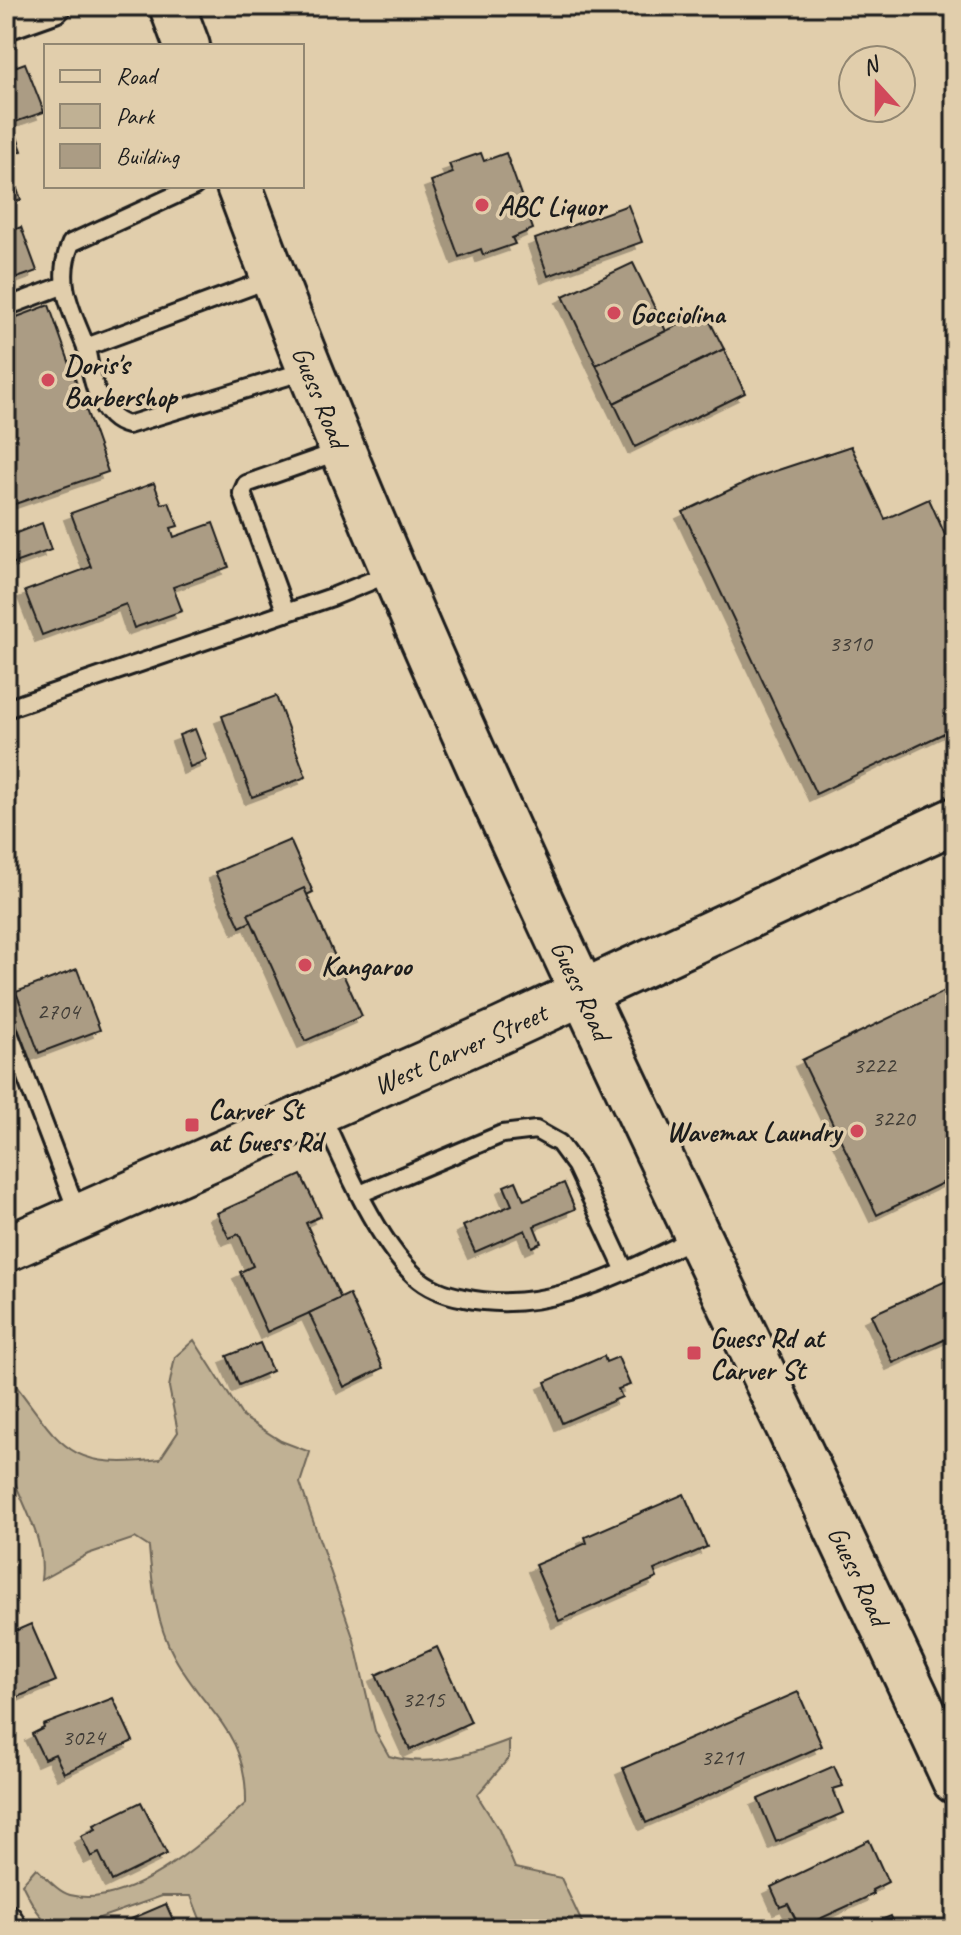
<svg xmlns="http://www.w3.org/2000/svg" width="961" height="1935" viewBox="0 0 961 1935" font-family="Caveat,sans-serif">
<style>
.green{fill:#c0b194;stroke:#6e6658;stroke-width:2}
.building{fill:#ab9c84;stroke:#1c1c1c;stroke-width:2;filter:url(#shadow)}
.lines{fill:none;stroke-linecap:round;stroke-linejoin:round}
.lane-casing{stroke:#1c1c1c;stroke-width:22}
.street-casing{stroke:#1c1c1c;stroke-width:38}
.secondary-casing{stroke:#1c1c1c;stroke-width:50}
.lane{stroke:#e1ceac;stroke-width:16}
.street{stroke:#e1ceac;stroke-width:32}
.secondary{stroke:#e1ceac;stroke-width:44}
.poi-dot{fill:#d1495b;stroke:#e1ceac;stroke-width:3}
.labels{text-anchor:middle;dominant-baseline:central;stroke-width:7;stroke-linejoin:round;paint-order:stroke}
.number-label{font-size:24px;fill:#403c36}
.poi-label{font-size:28px;font-weight:bold;fill:#1c1c1c;stroke:#e1ceac;text-anchor:start}
.street-label{font-size:28px;fill:#1c1c1c;stroke:#e1ceac}
</style>
<defs>
<filter id="shadow"><feDropShadow dx="-7" dy="7" stdDeviation="0" flood-color="#0004"/></filter>
</defs>
<rect width="100%" height="100%" fill="#e1ceac"/>
<filter id="ink" filterUnits="userSpaceOnUse"><feTurbulence type="fractalNoise" baseFrequency=".0125" numOctaves="2"/><feDisplacementMap in="SourceGraphic" scale="16" xChannelSelector="R" yChannelSelector="G"/><feConvolveMatrix kernelMatrix="1 2 1 2 8 2 1 2 1" color-interpolation-filters="sRGB"/></filter>
<g filter="url(#ink)">
<path class="green" d="M194 1340 243 1417 281 1441 310 1452 300 1483 354 1640 375 1731 389 1756C429 1768 470 1755 509 1740V1758L477 1795 499 1830 515 1868 561 1878 585 1929H204L191 1896H162L68 1929C43 1929 32 1904 22 1884L36 1868C45 1876 58 1892 70 1895 130 1910 205 1840 246 1803 247 1729 206 1715 174 1656 156 1624 152 1583 149 1547L135 1538 88 1554 41 1580C47 1537 19 1501 7 1461 0 1436 6 1400 6 1373 61 1441 61 1472 160 1459L178 1432 169 1387 175 1357Z"/>
<g class="building">
<path d="M25 63 44 112 12 123 22 151 6 157V70Z"/>
<path d="M481 153 484 161 506 153 533 229 512 238 515 244 483 255 481 249 459 257 431 181 453 173 449 164Z"/>
<path d="M6 160 21 200 6 205Z"/>
<path d="M628 205 642 242 548 276 535 239Z"/>
<path d="M21 227 37 271 6 282V233Z"/>
<path d="M633 263 666 331 596 365 563 296Z"/>
<path d="M49 305 108 472 6 507V321Z"/>
<path d="M705 312 724 349 614 403 596 365Z"/>
<path d="M724 349 745 393 635 447 614 403Z"/>
<path d="M851 446 885 519 929 499 955 557V728L816 794 683 512 757 477Z"/>
<path d="M154 483 162 504 169 502 178 526 171 528 174 537 213 523 229 567 173 587 182 611 134 628 126 604 42 635 25 591 91 567 71 513Z"/>
<path d="M42 523 51 550 6 566V537Z"/>
<path d="M276 696 306 777 252 797 222 716Z"/>
<path d="M195 729 207 760 190 767 179 735Z"/>
<path d="M6 837 15 862 6 866Z"/>
<path d="M290 840 313 892 240 927 215 872Z"/>
<path d="M304 888 362 1016 305 1041 248 914Z"/>
<path d="M77 969 100 1030 39 1053 16 992Z"/>
<path d="M947 990 955 1006V1177L877 1215 802 1060Z"/>
<path d="M301 1175 321 1216 306 1223 341 1299 267 1332 240 1272 253 1266 239 1234 229 1238 217 1213Z"/>
<path d="M516 1181 524 1200 564 1183 575 1209 534 1226 541 1243 532 1247 525 1230 475 1252 463 1226 512 1205 504 1186Z"/>
<path d="M955 1277V1335L893 1363 871 1315Z"/>
<path d="M349 1294 383 1368 344 1387 309 1313Z"/>
<path d="M260 1343 272 1371 239 1385 227 1356Z"/>
<path d="M604 1356 606 1362 618 1357 630 1385 618 1389 622 1397 562 1423 545 1382Z"/>
<path d="M684 1494 707 1547 654 1570 657 1578 559 1621 535 1565 587 1543 585 1537Z"/>
<path d="M31 1624 56 1681 13 1699 6 1683V1635Z"/>
<path d="M437 1647 471 1722 410 1750 376 1675Z"/>
<path d="M798 1692 822 1746 646 1823 623 1768Z"/>
<path d="M113 1698 133 1741 64 1773 55 1754 44 1759 32 1734 44 1728 43 1725Z"/>
<path d="M834 1766 843 1786 833 1789 843 1813 776 1842 758 1799Z"/>
<path d="M141 1802 167 1854 112 1881 99 1853 91 1857 81 1836 96 1829 94 1825Z"/>
<path d="M869 1840 888 1882 872 1890 874 1894 800 1928 788 1904 780 1907 771 1887Z"/>
<path d="M166 1904 177 1929H127L124 1922Z"/>
<path d="M891 1916 896 1929H858Z"/>
</g>
<g class="lines">
<defs>
<g id="lane">
<path d="M273 278 86 347C91 374 97 418 128 425L308 370"/>
<path d="M6 307 62 286"/>
<path d="M86 347C72 311 54 282 71 243L195 186"/>
<path d="M286 613 242 493 246 484 340 451"/>
<path d="M6 709 332 597 393 572"/>
<path d="M6 1025 79 1216"/>
<path d="M321 1113C342 1160 377 1241 415 1276 428 1288 448 1295 464 1298 548 1316 621 1273 695 1238"/>
<path d="M362 1193 502 1134 536 1130 559 1143 576 1166 625 1271"/>
</g>
<g id="street">
<path d="M6 23 54 6"/>
<path d="M6 1921 10 1929"/>
</g>
<g id="secondary">
<path d="M172 6 187 46"/>
<path id="s1" d="M239 186C441 731 712 1253 955 1781"/>
<path id="s2" d="M6 1249 502 1030 955 820"/>
</g>
</defs>
<use href="#lane" class="lane-casing"/>
<use href="#street" class="street-casing"/>
<use href="#secondary" class="secondary-casing"/>
<use href="#lane" class="lane"/>
<use href="#street" class="street"/>
<use href="#secondary" class="secondary"/>
</g>
</g>
<g class="poi-dot">
<circle cx="482" cy="205" r="8"/>
<circle cx="614" cy="313" r="8"/>
<circle cx="48" cy="380" r="8"/>
<circle cx="305" cy="965" r="8"/>
<rect x="184" y="1117" width="16" height="16" rx="4"/>
<circle cx="857" cy="1131" r="8"/>
<rect x="686" y="1345" width="16" height="16" rx="4"/>
</g>
<g class="labels">
<g class="number-label">
<text x="850" y="643">3310</text>
<text x="58" y="1011">2704</text>
<text x="874" y="1065">3222</text>
<text x="893" y="1118">3220</text>
<text x="423" y="1699">3215</text>
<text x="83" y="1737">3024</text>
<text x="722" y="1757">3211</text>
</g>
<g class="poi-label">
<text x="498" y="205">ABC Liquor</text>
<text x="630" y="313">Gocciolina</text>
<text x="64" y="364">Doris's<tspan x="64" dy="32">Barbershop</tspan></text>
<text x="321" y="965">Kangaroo</text>
<text x="208" y="1109">Carver St<tspan x="208" dy="32">at Guess Rd</tspan></text>
<text x="841" y="1131" text-anchor="end">Wavemax Laundry</text>
<text x="710" y="1337">Guess Rd at<tspan x="710" dy="32">Carver St</tspan></text>
</g>
<g class="street-label">
<text stroke="none"><textPath href="#s1" startOffset="226">Guess Road</textPath></text>
<text stroke="none"><textPath href="#s1" startOffset="874">Guess Road</textPath></text>
<text stroke="none"><textPath href="#s2" startOffset="496">West Carver Street</textPath></text>
<text stroke="none"><textPath href="#s1" startOffset="1522">Guess Road</textPath></text>
</g>
</g>
<rect width="961" height="1935" fill="none" stroke="#e1ceac" stroke-width="32"/>
<rect x="16" y="16" width="929" height="1903" fill="none" stroke="#1c1c1c" stroke-width="3" filter="url(#ink)"/>
<rect x="44" y="44" width="260" height="144" fill="#e1ceac" stroke="#928772" stroke-width="2"/>
<rect x="60" y="70" width="40" height="12" fill="#e1ceac" stroke="#928772" stroke-width="2"/>
<text x="116" y="84" font-size="24" fill="#1c1c1c">Road</text>
<rect x="60" y="104" width="40" height="24" fill="#c0b194" stroke="#928772" stroke-width="2"/>
<text x="116" y="124" font-size="24" fill="#1c1c1c">Park</text>
<rect x="60" y="144" width="40" height="24" fill="#ab9c84" stroke="#928772" stroke-width="2"/>
<text x="116" y="164" font-size="24" fill="#1c1c1c">Building</text>
<g transform="translate(877 84) rotate(339)"><circle r="38" fill="#e1ceac" stroke="#928772" stroke-width="2"/>
<path d="M0-6L14 30L0 20L-14 30Z" fill="#d1495b"/>
<text y="-12" font-size="22" font-weight="bold" text-anchor="middle" fill="#1c1c1c">N</text>
</g>
</svg>
